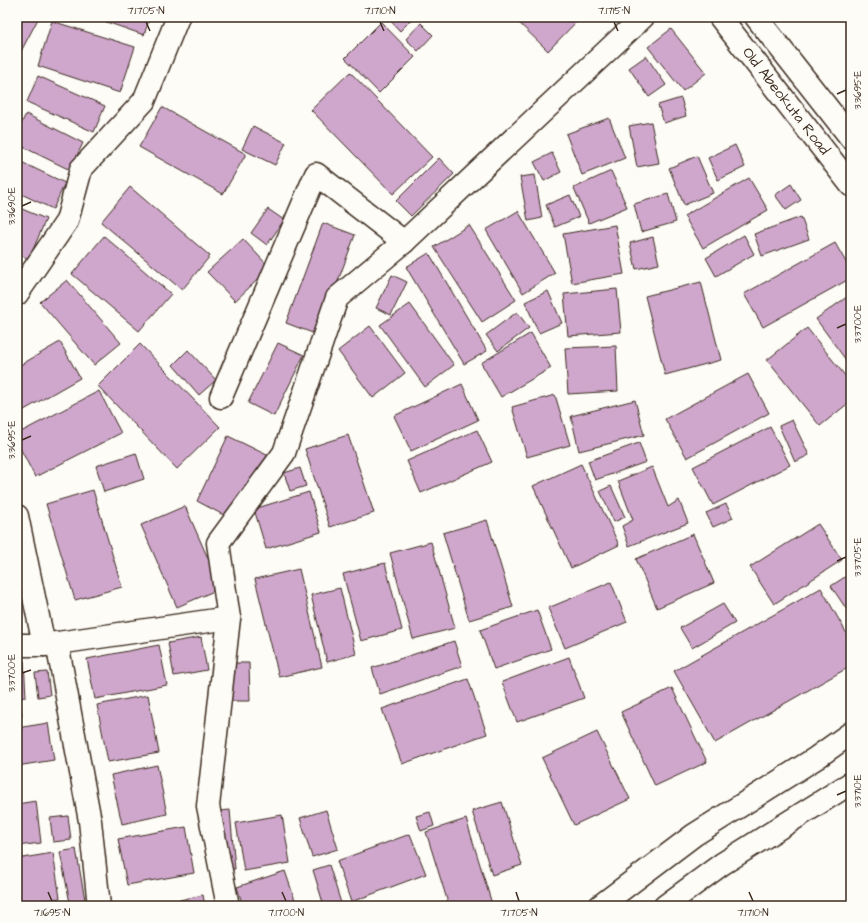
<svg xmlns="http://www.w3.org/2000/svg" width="868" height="923" viewBox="0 0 868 923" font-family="'Architects Daughter',sans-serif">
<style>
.building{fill:#cfa7cd;stroke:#3b2a1e}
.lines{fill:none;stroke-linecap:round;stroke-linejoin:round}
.minor-casing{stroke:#3b2a1e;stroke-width:25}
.highway-casing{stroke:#3b2a1e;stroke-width:25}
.minor{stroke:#fdfcf7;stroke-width:22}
.highway{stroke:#fdfcf7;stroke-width:22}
.ticks{fill:none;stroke:#3b2a1e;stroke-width:1.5}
.labels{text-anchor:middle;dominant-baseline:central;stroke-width:3.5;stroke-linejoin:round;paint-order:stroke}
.street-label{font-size:15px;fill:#3b2a1e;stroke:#fdfcf7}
.neatline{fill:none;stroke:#3b2a1e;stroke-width:1.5}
.ticks-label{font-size:10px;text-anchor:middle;fill:#3b2a1e}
</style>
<rect width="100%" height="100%" fill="#fdfcf7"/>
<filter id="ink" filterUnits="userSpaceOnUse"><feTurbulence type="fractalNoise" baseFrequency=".025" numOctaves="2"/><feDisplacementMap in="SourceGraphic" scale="8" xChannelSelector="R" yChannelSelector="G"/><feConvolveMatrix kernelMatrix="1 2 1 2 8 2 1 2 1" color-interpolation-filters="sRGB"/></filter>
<g filter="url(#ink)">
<g class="building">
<path d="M17 17H39L17 59Z"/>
<path d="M92 17H150L144 35Z"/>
<path d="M387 17H414L400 31Z"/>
<path d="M513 17H581L548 51Z"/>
<path d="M52 21 135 47 120 93 38 66Z"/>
<path d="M381 22 415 57 379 93 345 58Z"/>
<path d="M421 23 433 35 418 51 406 39Z"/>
<path d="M671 29 706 73 683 91 648 47Z"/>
<path d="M646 56 666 85 649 97 629 68Z"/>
<path d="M350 72 432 157 393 194 311 110Z"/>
<path d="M38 76 105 106 94 132 27 102Z"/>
<path d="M681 98 686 116 664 123 658 105Z"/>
<path d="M162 107 246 154 223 194 139 147Z"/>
<path d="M26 114 83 143 70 170 17 144V132Z"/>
<path d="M609 118 625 158 582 175 566 134Z"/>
<path d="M651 122 659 163 637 167 629 126Z"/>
<path d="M253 126 286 143 275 165 242 149Z"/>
<path d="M735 145 745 167 718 180 708 158Z"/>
<path d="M552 153 561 172 544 181 534 162Z"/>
<path d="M697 156 713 193 684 205 669 168Z"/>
<path d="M439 158 454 174 411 216 396 201Z"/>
<path d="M17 160 65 183 53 209 17 192Z"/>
<path d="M611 171 627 207 589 223 574 188Z"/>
<path d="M535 175 542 218 528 221 520 177Z"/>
<path d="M749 178 768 210 703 248 684 216Z"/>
<path d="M791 184 801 200 786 210 775 195Z"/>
<path d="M130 187 210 256 182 290 101 222Z"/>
<path d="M668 194 676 222 641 232 634 204Z"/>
<path d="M570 195 579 217 555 227 546 205Z"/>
<path d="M17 207 46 219 29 259 17 254Z"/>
<path d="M268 209 284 220 267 245 251 233Z"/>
<path d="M518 211 555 273 523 293 486 230Z"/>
<path d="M801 217 809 239 762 256 754 234Z"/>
<path d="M323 223 355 235 318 335 286 323Z"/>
<path d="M469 225 516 300 482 322 434 247Z"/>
<path d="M615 225 624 274 572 283 563 234Z"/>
<path d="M744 235 754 254 716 276 706 258Z"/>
<path d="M104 236 171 294 139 331 72 274Z"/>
<path d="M653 237 659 264 636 269 630 243Z"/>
<path d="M243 239 270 268 235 301 207 272Z"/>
<path d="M835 243 851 271V278L763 327 744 294Z"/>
<path d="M429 253 487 351 464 364 406 267Z"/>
<path d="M392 275 407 282 391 315 376 308Z"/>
<path d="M67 280 121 343 94 365 40 302Z"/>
<path d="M701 282 721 360 665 375 645 296Z"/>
<path d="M617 289 621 332 568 336 564 294Z"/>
<path d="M548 291 562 323 539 333 525 302Z"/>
<path d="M851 294V367L816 319Z"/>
<path d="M410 304 454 365 425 387 380 325Z"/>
<path d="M517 312 529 328 498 351 486 335Z"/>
<path d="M370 326 405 373 373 398 338 351Z"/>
<path d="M807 328 851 383V401L820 426 767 360Z"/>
<path d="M531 333 551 368 501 397 481 363Z"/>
<path d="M60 342 80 378 17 414V367Z"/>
<path d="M278 343 304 355 274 416 248 403Z"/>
<path d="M140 344 220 427 177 469 98 386Z"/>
<path d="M616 346 618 391 568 394 565 348Z"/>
<path d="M188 350 216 380 199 395 173 365Z"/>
<path d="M748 374 769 413 687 458 665 419Z"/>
<path d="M462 384 478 420 411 451 394 416Z"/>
<path d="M99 391 121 433 35 477 17 442V434Z"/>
<path d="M555 395 570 445 527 457 512 407Z"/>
<path d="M635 400 644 435 579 451 571 416Z"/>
<path d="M792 420 809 455 795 462 779 426Z"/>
<path d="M770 427 790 465 713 505 693 467Z"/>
<path d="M477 430 492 462 421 493 407 461Z"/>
<path d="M348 435 374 513 330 527 305 449Z"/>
<path d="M228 436 271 457 231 519 197 501Z"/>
<path d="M639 443 646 462 595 480 588 461Z"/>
<path d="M136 453 144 479 104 492 96 466Z"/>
<path d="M581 464 619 545 571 568 533 486Z"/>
<path d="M652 467 668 507 679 500 688 523 629 546 622 526 633 520 618 481Z"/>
<path d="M300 468 306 486 290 491 284 473Z"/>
<path d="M611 486 625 517 614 522 600 491Z"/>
<path d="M93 490 122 587 75 600 46 504Z"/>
<path d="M309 492 321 532 266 549 254 509Z"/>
<path d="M726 504 733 518 713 527 706 513Z"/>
<path d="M185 506 221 588 177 607 141 525Z"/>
<path d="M487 520 513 607 469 620 443 533Z"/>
<path d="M818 524 842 560 774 604 750 567Z"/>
<path d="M693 534 714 583 657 608 636 559Z"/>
<path d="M431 542 455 628 413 639 390 553Z"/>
<path d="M385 563 402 630 361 641 343 574Z"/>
<path d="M299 569 322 667 279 677 255 579Z"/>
<path d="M851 573V616L831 586Z"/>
<path d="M611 582 627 622 565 648 548 608Z"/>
<path d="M340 588 356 654 327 662 311 595Z"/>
<path d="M821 588 851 641V666L715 743 674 671Z"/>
<path d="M723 604 735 623 692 648 680 628Z"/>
<path d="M537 610 551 649 494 669 480 630Z"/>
<path d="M201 637 207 670 174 676 168 643Z"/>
<path d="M454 641 462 666 380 694 372 668Z"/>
<path d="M159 645 167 685 95 699 87 659Z"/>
<path d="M569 657 584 698 517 722 502 682Z"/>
<path d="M17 661H24L26 697 17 698Z"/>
<path d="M228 663H249L250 701H229Z"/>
<path d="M47 672 50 695 38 697 35 673Z"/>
<path d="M468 679 487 734 402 764 382 709Z"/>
<path d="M672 688 707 762 655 786 621 712Z"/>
<path d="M148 695 159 753 108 762 97 705Z"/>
<path d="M17 702H20L22 716 17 717Z"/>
<path d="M48 723 54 760 17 766V728Z"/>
<path d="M597 732 630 799 574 825 542 758Z"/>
<path d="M157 765 167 814 122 824 111 775Z"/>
<path d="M36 801 41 843 17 846V804Z"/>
<path d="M502 802 522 865 492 875 472 811Z"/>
<path d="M230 810 235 869 225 870 220 811Z"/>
<path d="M326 810 338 849 312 857 300 818Z"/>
<path d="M430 812 434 826 421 831 416 816Z"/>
<path d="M282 815 290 863 244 871 236 823Z"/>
<path d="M68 816 71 840 53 842 50 818Z"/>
<path d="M466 819 492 904 485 906H449L426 832Z"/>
<path d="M186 827 194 873 127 885 118 839Z"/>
<path d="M410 834 426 874 351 902 337 861Z"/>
<path d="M76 849 85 900 70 903 60 852Z"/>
<path d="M53 853 60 898 17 905V859Z"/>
<path d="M329 865 341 903 333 906H324L313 870Z"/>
<path d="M285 871 297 906H243L237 887Z"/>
<path d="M203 895 205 906H171L170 902Z"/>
<path d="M160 900 162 906H135Z"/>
</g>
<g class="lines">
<defs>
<g id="minor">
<path d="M17 294 67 221 81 169 144 101 178 17"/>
<path d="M221 397 316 174 404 242"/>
<path d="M17 516 44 645"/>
<path d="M57 643 90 821 99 906"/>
<path d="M17 645H44L229 618"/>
<path d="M228 906 208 806 229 618 218 543 284 453 337 298 404 242 643 17"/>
</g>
<g id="highway">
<path d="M720 17 851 185"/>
<path d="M756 17 851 138"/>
<path d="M600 906 694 835 816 758 851 733"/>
<path d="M665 906 722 864 851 783"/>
</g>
</defs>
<use href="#minor" class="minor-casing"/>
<use href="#highway" class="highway-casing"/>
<use href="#minor" class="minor"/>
<use href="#highway" class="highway"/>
</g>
</g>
<path class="ticks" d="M146 22 150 31M380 22 384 31M614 22 618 31M837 94 846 90M22 206 31 202M837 328 846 324M22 440 31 436M837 561 846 557M22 673 31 670M837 795 846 791M48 892 52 901M282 892 286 901M516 892 519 901M749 892 753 901"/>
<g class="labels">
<g class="street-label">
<text transform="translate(786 101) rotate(52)">Old Abeokuta Road</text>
</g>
</g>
<rect width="868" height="923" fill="none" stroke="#fdfcf7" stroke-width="44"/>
<rect x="22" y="22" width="824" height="879" class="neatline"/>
<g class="ticks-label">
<text x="146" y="14">7.1705°N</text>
<text x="380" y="14">7.1710°N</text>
<text x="614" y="14">7.1715°N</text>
<text transform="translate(857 90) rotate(-90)" y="4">3.3695°E</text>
<text transform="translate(11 206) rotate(-90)" y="4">3.3690°E</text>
<text transform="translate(857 324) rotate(-90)" y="4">3.3700°E</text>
<text transform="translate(11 440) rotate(-90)" y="4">3.3695°E</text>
<text transform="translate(857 557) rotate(-90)" y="4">3.3705°E</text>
<text transform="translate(11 673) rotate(-90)" y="4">3.3700°E</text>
<text transform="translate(857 791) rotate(-90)" y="4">3.3710°E</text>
<text x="52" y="916">7.1695°N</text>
<text x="286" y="916">7.1700°N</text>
<text x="519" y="916">7.1705°N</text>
<text x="753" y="916">7.1710°N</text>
</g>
</svg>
